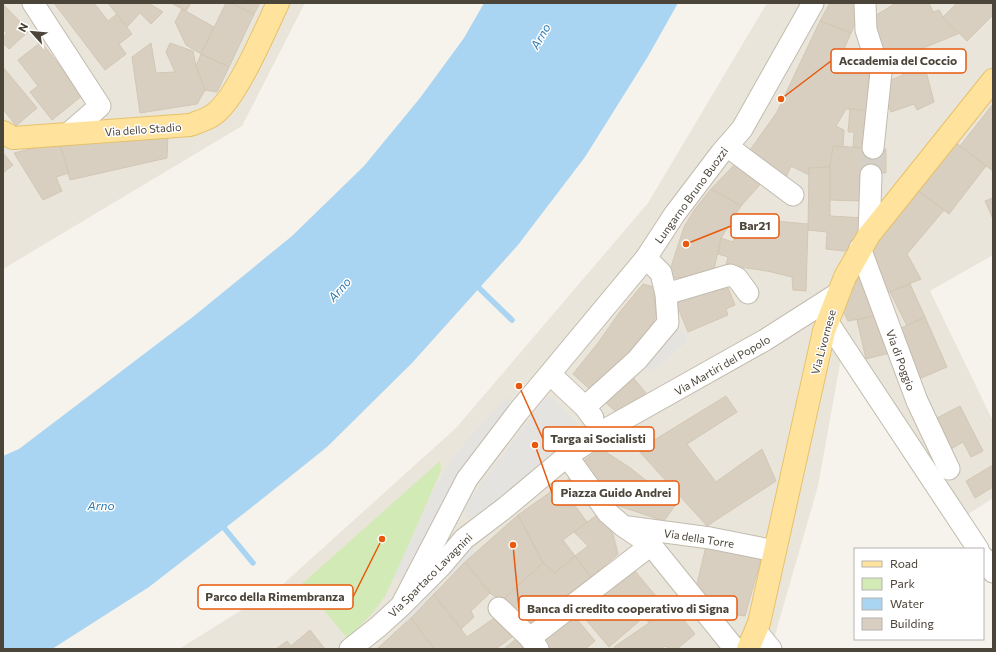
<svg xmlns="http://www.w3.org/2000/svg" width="996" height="652" viewBox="0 0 996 652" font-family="Commissioner,sans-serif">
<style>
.residential{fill:#eae5da}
.green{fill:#d2eab5}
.parking{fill:#e5e3e0}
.water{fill:#a9d4f2}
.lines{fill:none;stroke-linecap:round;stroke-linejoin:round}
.stream{stroke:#a9d4f2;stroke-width:5.5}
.building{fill:#d8cfc1;stroke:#d3c7b4}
.minor-tunnel{stroke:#d4d0c8;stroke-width:21;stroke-dasharray:21 10;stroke-linecap:butt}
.minor-casing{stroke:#c2bbae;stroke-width:23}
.major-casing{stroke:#e6c16a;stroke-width:24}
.minor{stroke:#fff;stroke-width:21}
.major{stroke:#ffe39c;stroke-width:22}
.labels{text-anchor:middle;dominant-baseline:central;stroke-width:3;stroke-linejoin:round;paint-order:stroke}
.street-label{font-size:11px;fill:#4b4439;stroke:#fff}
.water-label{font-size:12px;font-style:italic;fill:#2e7ab2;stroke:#fff}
.leader{fill:none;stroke:#e8590c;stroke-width:1.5}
.callout-dot{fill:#e8590c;stroke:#fff;stroke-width:1.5}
.callout{fill:#fff;stroke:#e8590c;stroke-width:1.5}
.callout-label{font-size:12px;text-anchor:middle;font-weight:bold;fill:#4b4439}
</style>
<rect width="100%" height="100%" fill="#f6f3ec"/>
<g class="residential">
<path d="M3 3H305L242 126 3 269Z"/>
<path d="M767 3H993V255L930 291 993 421V498L964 517 845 336 818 486 771 649H179L283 584 456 428 648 203Z"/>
</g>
<path class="green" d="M440 461 441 470 402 560 385 596 374 611 348 639 302 584Z"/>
<g class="parking">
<path d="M668 323 684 333 688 340 652 372 637 360Z"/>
<path d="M550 396 577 423 576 432 509 492 479 521 467 517 465 506 543 400Z"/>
<path d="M506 398 526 404 417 576 393 579 431 496 453 457 484 421Z"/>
<path d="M464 539 475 553 450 577 441 566Z"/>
<path d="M432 575 439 589 402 626 401 606Z"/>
</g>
<path class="water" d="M484 3H678L647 58 585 157 518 245 412 363 327 447 247 511 149 587 52 649H3V456L19 449 194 316 292 236 364 166 420 98 464 38Z"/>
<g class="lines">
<g class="stream">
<path d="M479 288 512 320"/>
<path d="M225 529 253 563"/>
</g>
</g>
<g class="building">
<path d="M54 3H94L108 21 117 14 132 34 119 44 126 54 105 70Z"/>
<path d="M108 3H152L150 4 163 12 151 24 140 13 127 27Z"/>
<path d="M171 3H191L186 11Z"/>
<path d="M226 3H231L254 14 229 67 201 54Z"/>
<path d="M231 3H260L254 14Z"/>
<path d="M830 3H860L859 13 851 33 820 21Z"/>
<path d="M896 3H929L933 12 939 10 943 17 960 33 921 49 922 56 912 62 906 49 883 60 870 19Z"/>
<path d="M957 3H993V15L967 41 943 17Z"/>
<path d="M3 4 29 31 9 49 3 43V37L7 33 3 30Z"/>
<path d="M182 9 214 27 201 54 186 45 175 22Z"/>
<path d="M820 21 851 33 844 49 868 54 870 111 846 109 836 126 844 130 843 147 833 146 830 167 809 168V175L791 166 784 182 745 157 777 112Z"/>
<path d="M41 42 83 95 52 120 30 92 38 86 18 60Z"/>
<path d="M151 43 156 73 175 72 166 52 170 43 193 51 196 66 205 90 197 104 140 113 132 57Z"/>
<path d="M201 54 229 67 217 92 205 90 196 66Z"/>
<path d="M922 56 934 102 917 110 914 104 891 112 885 96 886 82 903 75 900 67Z"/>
<path d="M3 67 37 108 16 126 3 109Z"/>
<path d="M993 104V171L960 146Z"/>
<path d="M850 109 870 111 867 148 853 147 854 132H848Z"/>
<path d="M168 134 167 158 70 180 59 142Z"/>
<path d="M59 142 69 173 56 177 62 191 43 200 14 153Z"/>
<path d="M955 142 986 166 949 214 917 190Z"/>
<path d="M833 146 886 149V173L865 172 863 201 830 200V167Z"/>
<path d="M3 153 13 165 3 173Z"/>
<path d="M739 160 765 179 741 206 711 189Z"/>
<path d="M830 167V216L865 218 853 252 826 249 827 232 808 230 809 168Z"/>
<path d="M711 189 741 206 721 238 713 274 667 279 684 227 695 209Z"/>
<path d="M917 190 944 210 907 254 921 279 882 295 867 253Z"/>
<path d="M993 198V219L985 201Z"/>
<path d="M742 218 808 224 806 291 793 290 792 277 767 271 726 265 728 257 718 254 721 238 733 242Z"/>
<path d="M860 274 876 316 848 321 841 307Z"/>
<path d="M643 284 654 287 656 317 632 357 595 394 573 374 598 343 619 313Z"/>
<path d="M910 284 925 317 907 326 890 292Z"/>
<path d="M720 285 723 290 728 288 735 305 726 309 728 315 688 332 676 303Z"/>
<path d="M881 314 890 353 866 359 857 320Z"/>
<path d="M925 317 947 367 919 379 897 330Z"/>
<path d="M630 374 646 393 617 413 602 399Z"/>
<path d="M726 396 737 412 687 444 716 482 762 449 776 481 707 526 638 450Z"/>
<path d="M960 406 983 451 971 457 963 442 951 449 935 419Z"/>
<path d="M601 449 629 467 676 504 664 521 613 504 580 463Z"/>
<path d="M993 465V487L975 498 966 481Z"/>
<path d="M573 476 588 492 573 503 587 522 563 540 575 556 555 573 543 563 518 515Z"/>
<path d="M598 514 613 534 618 554 591 577 575 556 588 546 574 532Z"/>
<path d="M518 515 543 563 501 601 490 593 465 562Z"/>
<path d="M706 546 761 559 745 616 711 611 695 592Z"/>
<path d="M575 556 591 577 526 626 501 601 543 563 555 573Z"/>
<path d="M465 562 490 593 471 611 474 617 461 629 434 594Z"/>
<path d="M629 564 666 608 649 623 644 617 609 647 576 608Z"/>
<path d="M434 594 467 637 500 614 516 634 496 649H434L411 618Z"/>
<path d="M671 604 695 634 677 649H669L665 646 662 649H616L614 647 649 623Z"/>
<path d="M571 612 595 641 585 649H551L541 637Z"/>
<path d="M411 618 434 649H377L402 626Z"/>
<path d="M310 630 325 649H276L287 641 291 646Z"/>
<path d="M517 638 526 649H504Z"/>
</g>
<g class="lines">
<path class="minor-tunnel" d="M871 175 873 148"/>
<defs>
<g id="minor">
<path d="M33 3 100 106 69 133"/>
<path d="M865 3 866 30 874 55 881 72 873 148"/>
<path d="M727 146 793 195"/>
<path d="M869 235 871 175"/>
<path d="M860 248 917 401 949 469"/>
<path d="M666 294 730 275 737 278 748 293"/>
<path d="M827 321 978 549"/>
<path d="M550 374 585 407 593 418"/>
<path d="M585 407 637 360 668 323 666 294 661 273 646 258"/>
<path d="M567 456 608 513 623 526 651 545 735 649"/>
<path d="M628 527 710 538 775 551"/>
<path d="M983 557 993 572"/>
<path d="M401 606 467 479 518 412 646 258 674 215 721 153 742 129 813 3"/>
<path d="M499 608 530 638 538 649"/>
<path d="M756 631 771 649"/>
<path d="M530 638 651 545"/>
<path d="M350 649 378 627 401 606 441 566 464 539 506 507 567 456 598 436 603 431 765 340 837 294"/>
</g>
<g id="major">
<path d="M3 132 13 138 190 125C197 122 206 120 213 115 236 100 265 30 278 3"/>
<path d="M748 649 759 623 824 331 845 277 869 235 993 80"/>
</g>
</defs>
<use href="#minor" class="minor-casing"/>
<use href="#major" class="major-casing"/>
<use href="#minor" class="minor"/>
<use href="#major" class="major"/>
</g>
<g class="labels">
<g class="street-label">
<text transform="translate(143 129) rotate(-4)">Via dello Stadio</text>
<text transform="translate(691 195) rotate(-54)">Lungarno Bruno Buozzi</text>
<text transform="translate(823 342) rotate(-75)">Via Livornese</text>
<text transform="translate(901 360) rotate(70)">Via di Poggio</text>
<text transform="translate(722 365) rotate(-30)">Via Martiri del Popolo</text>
<text transform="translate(699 538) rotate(9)">Via della Torre</text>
<text transform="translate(430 575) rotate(-45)">Via Spartaco Lavagnini</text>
</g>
<g class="water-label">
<text transform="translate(540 36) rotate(-60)">Arno</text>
<text transform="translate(339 289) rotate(-48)">Arno</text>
<text x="101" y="505">Arno</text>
</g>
</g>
<path class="leader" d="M781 99L831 61M686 244L731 226M519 386L543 439M535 445L552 493M382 539L353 597M513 545L519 608"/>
<g class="callout-dot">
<circle cx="781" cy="99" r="4"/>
<circle cx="686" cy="244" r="4"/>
<circle cx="519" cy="386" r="4"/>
<circle cx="535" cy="445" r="4"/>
<circle cx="382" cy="539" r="4"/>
<circle cx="513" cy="545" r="4"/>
</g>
<g class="callout">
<rect x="831" y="49" width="135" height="24" rx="4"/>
<rect x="731" y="214" width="48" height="24" rx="4"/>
<rect x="543" y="427" width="111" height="24" rx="4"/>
<rect x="552" y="481" width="127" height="24" rx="4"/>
<rect x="198" y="585" width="155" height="24" rx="4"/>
<rect x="519" y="596" width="218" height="24" rx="4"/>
</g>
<g class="callout-label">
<text x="898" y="65">Accademia del Coccio</text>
<text x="755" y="230">Bar21</text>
<text x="598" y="443">Targa ai Socialisti</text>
<text x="616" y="497">Piazza Guido Andrei</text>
<text x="275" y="601">Parco della Rimembranza</text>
<text x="628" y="613">Banca di credito cooperativo di Signa</text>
</g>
<rect width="996" height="652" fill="none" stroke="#4b4439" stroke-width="8"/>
<rect x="854" y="548" width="130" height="92" fill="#ffffff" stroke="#b7b4b0"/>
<rect x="862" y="561" width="20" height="6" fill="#ffe39c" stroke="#b7b4b0"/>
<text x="890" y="568" font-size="12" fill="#4b4439">Road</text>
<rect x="862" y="578" width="20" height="12" fill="#d2eab5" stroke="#b7b4b0"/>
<text x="890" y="588" font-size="12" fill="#4b4439">Park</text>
<rect x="862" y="598" width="20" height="12" fill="#a9d4f2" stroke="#b7b4b0"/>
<text x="890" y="608" font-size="12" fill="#4b4439">Water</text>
<rect x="862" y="618" width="20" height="12" fill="#d8cfc1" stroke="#b7b4b0"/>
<text x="890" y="628" font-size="12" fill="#4b4439">Building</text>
<g transform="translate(32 32) rotate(297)" stroke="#ffffff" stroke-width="3" paint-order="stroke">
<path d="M0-3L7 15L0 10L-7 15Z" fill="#4b4439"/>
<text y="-6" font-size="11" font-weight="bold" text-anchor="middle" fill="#4b4439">N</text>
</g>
</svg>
